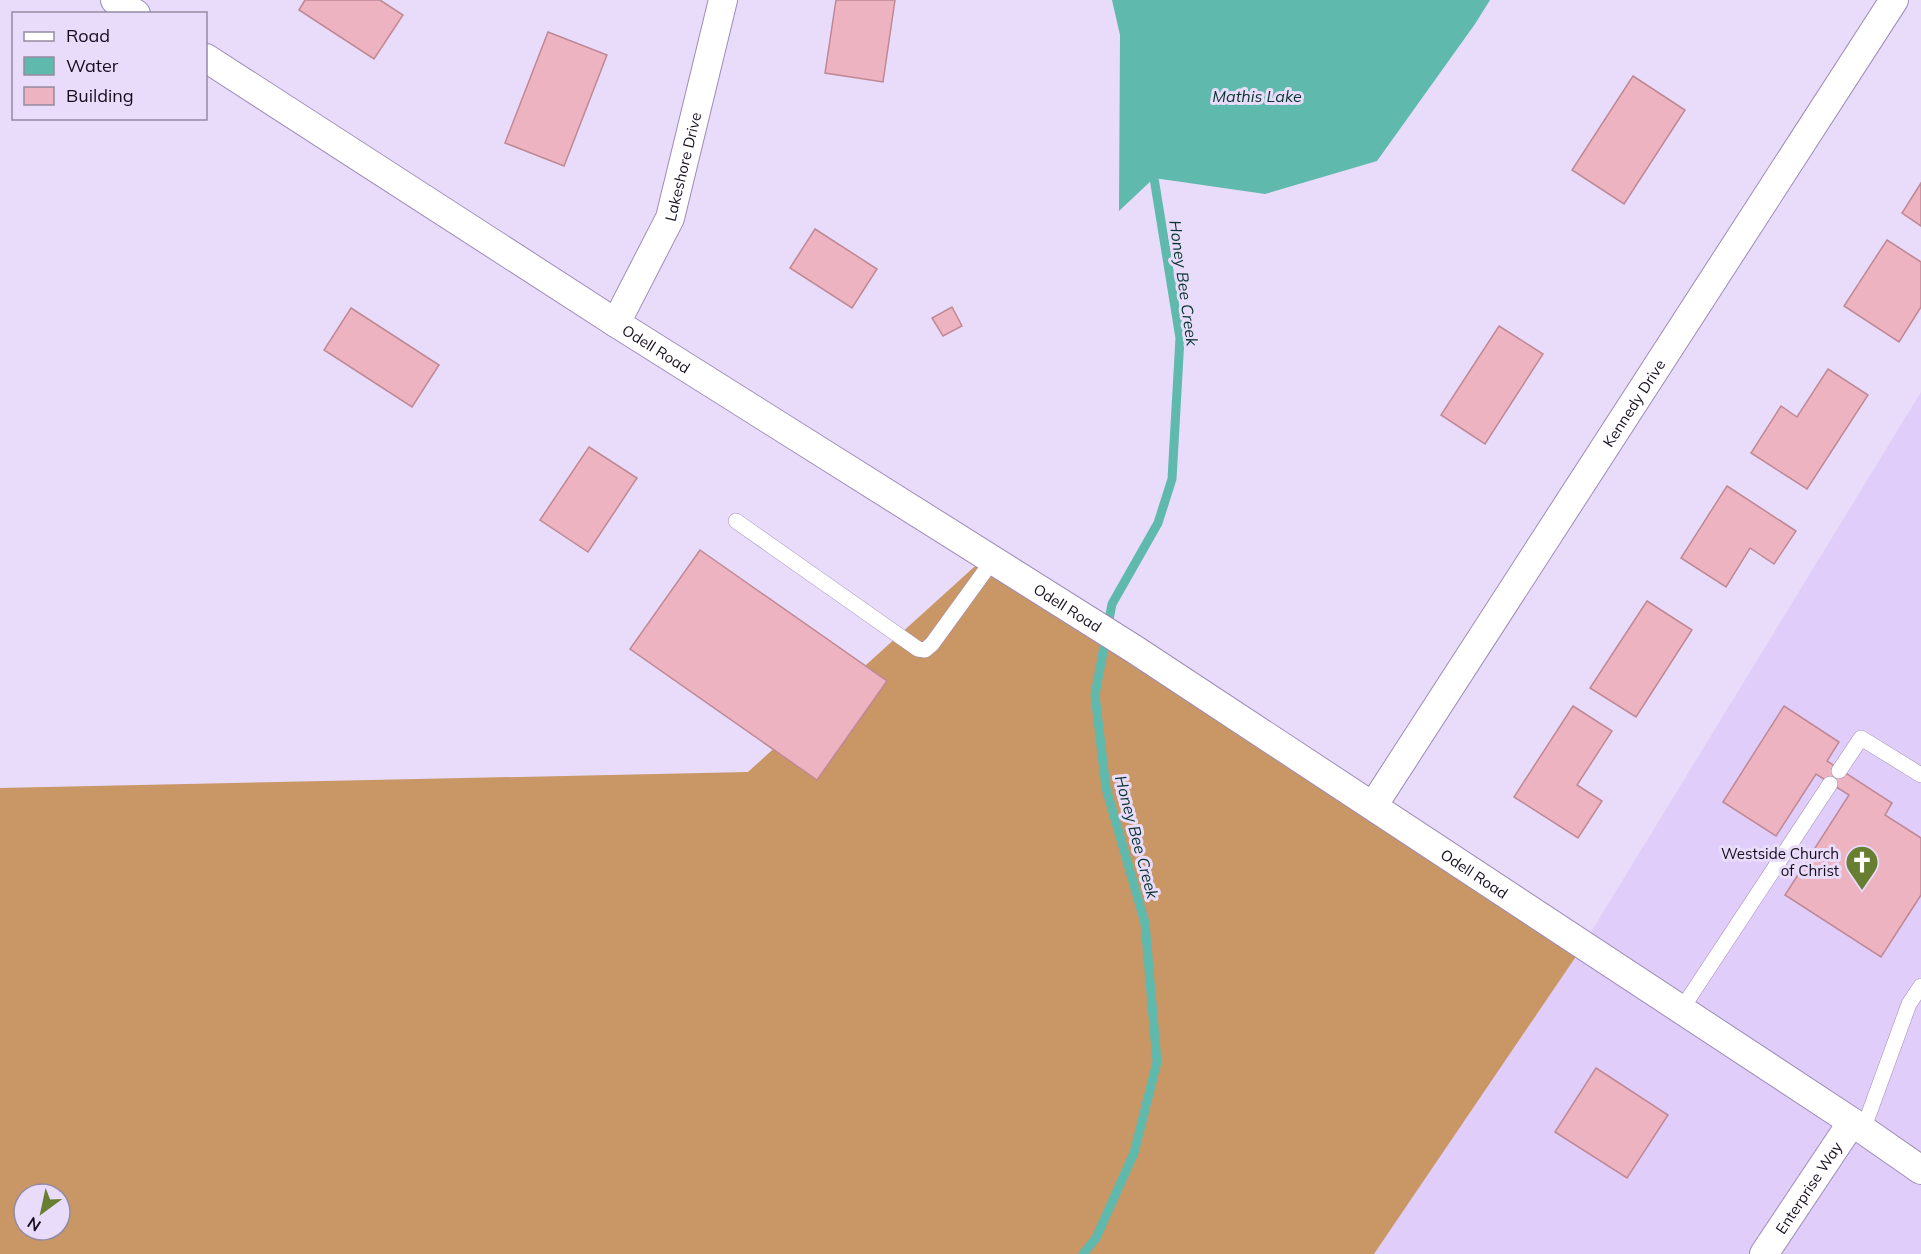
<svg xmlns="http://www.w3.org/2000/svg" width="1921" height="1254" viewBox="0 0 1921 1254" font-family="Mulish,sans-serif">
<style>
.built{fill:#e0cdfa}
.forest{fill:#c99666;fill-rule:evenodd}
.water{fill:#5fb9ad}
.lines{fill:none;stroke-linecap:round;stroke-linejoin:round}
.stream{stroke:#5fb9ad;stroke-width:9}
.building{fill:#edb3c0;stroke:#bf8895;stroke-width:1.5}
.lane-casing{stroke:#9e8bb8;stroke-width:16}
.street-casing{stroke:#9e8bb8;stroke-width:30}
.lane{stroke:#fff;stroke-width:15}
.street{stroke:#fff;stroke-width:28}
.labels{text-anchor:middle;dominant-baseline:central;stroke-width:6;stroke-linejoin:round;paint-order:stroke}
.street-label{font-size:15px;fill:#160e1f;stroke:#e8dcfa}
.poi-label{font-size:15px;fill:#160e1f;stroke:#e8dcfa;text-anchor:end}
.water-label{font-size:16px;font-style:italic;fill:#07342f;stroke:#e8dcfa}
</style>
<rect width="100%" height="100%" fill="#e8dcfa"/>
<path class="built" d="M1921 392V1254H1374L1577 955Z"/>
<path class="forest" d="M984 558 1577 955 1374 1254H0V788L748 772ZM24 1194H60V1230H24Z"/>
<path class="water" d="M1112 0H1490L1475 24 1377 161 1265 194 1154 178 1119 211 1120 35Z"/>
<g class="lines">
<path class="stream" d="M1083 1254 1096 1238 1134 1153 1157 1062 1145 923 1106 788 1095 695 1112 604 1158 523 1172 479 1180 338 1154 178"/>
</g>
<g class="building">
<path d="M305 0H380L403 15 374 59 299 10Z"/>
<path d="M836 0H895L883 82 825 73Z"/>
<path d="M548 32 607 55 564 166 505 143Z"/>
<path d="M1633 76 1685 110 1624 204 1572 170Z"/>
<path d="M1921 183V226L1902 213Z"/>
<path d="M815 229 877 269 852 308 790 268Z"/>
<path d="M1887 240 1921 262V307L1899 342 1844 306Z"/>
<path d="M952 307 962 326 943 336 932 318Z"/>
<path d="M351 308 439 365 412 407 324 350Z"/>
<path d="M1499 326 1543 354 1485 444 1441 415Z"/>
<path d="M1828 369 1868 395 1807 489 1751 453 1781 406 1797 417Z"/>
<path d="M589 447 637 478 588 552 540 520Z"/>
<path d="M1727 486 1796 531 1774 564 1750 548 1726 587 1681 558Z"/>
<path d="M700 550 887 681 817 780 630 649Z"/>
<path d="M1647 601 1692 630 1636 717 1590 688Z"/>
<path d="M1573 706 1612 731 1577 785 1602 801 1578 838 1514 797Z"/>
<path d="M1784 706 1839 742 1827 761 1892 803 1885 815 1921 838V895L1881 957 1785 895 1849 795 1816 774 1776 836 1723 802Z"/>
<path d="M1596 1068 1668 1115 1627 1178 1555 1132Z"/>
</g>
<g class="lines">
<defs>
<g id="lane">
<path d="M736 521 918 649 925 650 932 644 993 560"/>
<path d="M1839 771 1861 738 1921 775"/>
<path d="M1681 1010 1830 784"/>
<path d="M1863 1130 1909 1004 1921 986"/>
</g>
<g id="street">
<path d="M115 0 136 14"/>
<path id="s1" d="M206 58 616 323 1134 649 1852 1122 1921 1170"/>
<path id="s2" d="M616 323 670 218 723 0"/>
<path id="s3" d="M1373 806 1894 0"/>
<path id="s4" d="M1764 1254 1852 1122"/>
</g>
</defs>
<use href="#lane" class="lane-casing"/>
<use href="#street" class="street-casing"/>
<use href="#lane" class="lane"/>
<use href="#street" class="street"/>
</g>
<defs>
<symbol id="church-pin" viewBox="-11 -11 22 30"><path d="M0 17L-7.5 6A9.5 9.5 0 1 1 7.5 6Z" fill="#687f31" stroke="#e8dcfa"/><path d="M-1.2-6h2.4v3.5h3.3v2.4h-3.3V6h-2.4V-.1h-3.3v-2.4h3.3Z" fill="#fff"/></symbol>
</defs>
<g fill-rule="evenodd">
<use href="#church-pin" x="1843" y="843" width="38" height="52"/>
</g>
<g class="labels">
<g class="street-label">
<text stroke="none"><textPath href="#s2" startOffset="171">Lakeshore Drive</textPath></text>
<text stroke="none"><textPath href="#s1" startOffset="536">Odell Road</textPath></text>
<text stroke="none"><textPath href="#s3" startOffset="480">Kennedy Drive</textPath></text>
<text stroke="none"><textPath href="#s1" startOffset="1022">Odell Road</textPath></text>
<text stroke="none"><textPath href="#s1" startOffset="1508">Odell Road</textPath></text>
<text stroke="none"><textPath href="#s4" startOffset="80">Enterprise Way</textPath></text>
</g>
<g class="poi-label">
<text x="1839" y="853">Westside Church<tspan x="1839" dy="17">of Christ</tspan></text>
</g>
<g class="water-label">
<text x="1257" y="96">Mathis Lake</text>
<text transform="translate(1184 283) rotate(82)">Honey Bee Creek</text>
<text transform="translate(1137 837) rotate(75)">Honey Bee Creek</text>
</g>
</g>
<rect x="12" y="12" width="195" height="108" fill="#e8dcfa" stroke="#948aa2" stroke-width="1.5"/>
<rect x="24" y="32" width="30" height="9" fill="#ffffff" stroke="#948aa2" stroke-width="1.5"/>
<text x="66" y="42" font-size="18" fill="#160e1f">Road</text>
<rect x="24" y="57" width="30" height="18" fill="#5fb9ad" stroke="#948aa2" stroke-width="1.5"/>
<text x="66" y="72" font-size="18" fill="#160e1f">Water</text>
<rect x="24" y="87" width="30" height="18" fill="#edb3c0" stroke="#948aa2" stroke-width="1.5"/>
<text x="66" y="102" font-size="18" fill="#160e1f">Building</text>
<g transform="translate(42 1212) rotate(213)"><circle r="28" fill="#e8dcfa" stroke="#948aa2" stroke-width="1.5"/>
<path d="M0-4.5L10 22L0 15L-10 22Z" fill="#687f31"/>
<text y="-9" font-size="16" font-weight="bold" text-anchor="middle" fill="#160e1f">N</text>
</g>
</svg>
